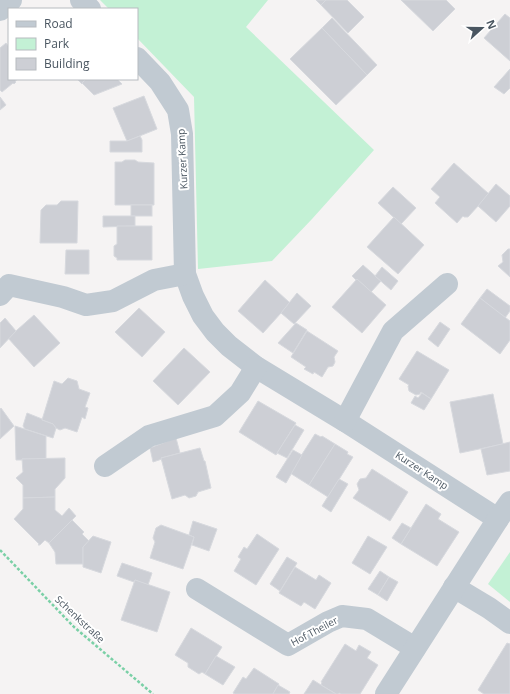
<svg xmlns="http://www.w3.org/2000/svg" width="510" height="694" viewBox="0 0 510 694" font-family="'Open Sans',sans-serif">
<style>
.green{fill:#c3f1d5}
.building{fill:#cdcfd5;stroke:#d7d9de}
.lines{fill:none;stroke-linecap:round;stroke-linejoin:round}
.path{stroke:#7ad0a6;stroke-width:2.5;stroke-dasharray:3 2;stroke-linecap:butt}
.minor{stroke:#c1cad2;stroke-width:22}
.labels{text-anchor:middle;dominant-baseline:central;stroke-width:4;stroke-linejoin:round;paint-order:stroke}
.street-label{font-size:10px;fill:#4a5661;stroke:#fff}
</style>
<rect width="100%" height="100%" fill="#f5f3f3"/>
<g class="green">
<path d="M100 0H268L246 27 374 150 312 219 272 261 198 269 194 97 137 38V9H109Z"/>
<path d="M510 552V602L488 584Z"/>
</g>
<g class="building">
<path d="M316 0H326L321 5Z"/>
<path d="M326 0H347L364 17 348 33 321 5Z"/>
<path d="M401 0H446L455 9 433 31Z"/>
<path d="M505 14 510 18V61L484 38Z"/>
<path d="M332 18 377 65 367 75 322 28Z"/>
<path d="M322 28 367 75 336 105 290 59Z"/>
<path d="M6 43 9 47V79H18L15 81 16 82 14 84 13 83 2 92 0 90V48Z"/>
<path d="M510 69V88L504 94 494 87Z"/>
<path d="M77 79H86L82 84Z"/>
<path d="M86 79H117L122 84 94 95 82 83Z"/>
<path d="M144 96 157 129 127 141 113 108Z"/>
<path d="M0 97 6 105 0 110Z"/>
<path d="M140 136 142 140V152H110V141H127Z"/>
<path d="M125 160H135L138 162 154 163V205H115V162H122Z"/>
<path d="M454 163 489 194 468 217H464L463 216 457 223 435 203 440 197 431 189Z"/>
<path d="M496 184 510 196V206L496 222 478 206Z"/>
<path d="M393 187 416 208 401 224 378 203Z"/>
<path d="M61 201H78L77 243H40L41 210 46 205H57Z"/>
<rect x="131" y="205" width="21" height="11"/>
<path d="M103 216H135V226L103 227Z"/>
<path d="M394 217 424 245 398 274 367 247Z"/>
<path d="M117 226H152V260H117V258L114 256V246L117 244Z"/>
<path d="M508 249H510V277L498 266 503 262 502 255Z"/>
<path d="M66 250H89V274H65Z"/>
<path d="M363 265 381 281 371 292 357 279 356 280 352 276Z"/>
<path d="M382 267 398 281 391 290 375 276Z"/>
<path d="M357 279 386 305 362 333 332 307Z"/>
<path d="M265 280 290 303 263 333 238 311Z"/>
<path d="M487 289 510 306V311L505 318 480 298Z"/>
<path d="M297 293 311 306 294 324 281 313Z"/>
<path d="M480 298 510 321V340L500 354 461 324Z"/>
<path d="M139 308 165 332 142 357 115 332Z"/>
<path d="M34 315 60 343 34 367 8 338Z"/>
<path d="M5 318 16 331 0 348V323Z"/>
<path d="M440 322 450 329 438 347 428 339Z"/>
<path d="M296 323 307 330 293 353 278 343Z"/>
<path d="M307 331 338 351 334 357 335 362 333 366 328 367 322 377 314 372 313 374 304 369 306 367 291 357Z"/>
<path d="M184 348 210 372 178 405 153 381Z"/>
<path d="M417 351 449 370 431 399 421 392 420 394 416 395 409 391 408 386 409 385 399 379Z"/>
<path d="M68 378 77 381 79 389 90 393 85 407 88 408 85 419 82 417 77 432 65 428 60 430 56 428 53 424 42 420 54 381 62 384Z"/>
<path d="M422 393 431 399 424 410 411 403 415 396 418 398Z"/>
<path d="M493 394 503 444 460 453 450 402Z"/>
<path d="M258 401 296 423 276 455 239 432Z"/>
<path d="M1 408 14 426 0 439V409Z"/>
<path d="M27 413 42 419V420L53 424 56 428 53 438 25 429 23 426Z"/>
<path d="M295 425 304 430 287 458 277 453Z"/>
<path d="M15 426 46 436V459H22V460H16Z"/>
<path d="M315 434 321 437 322 436 335 444 309 485 290 473Z"/>
<path d="M176 438 180 453 161 458 162 459 153 462 150 448Z"/>
<path d="M510 442V471L487 475 481 449Z"/>
<path d="M335 444 348 452 347 454 353 457 328 497 309 485Z"/>
<path d="M200 448 204 461H205L211 488 198 492 196 496 189 498 185 495 172 499 161 458Z"/>
<path d="M293 450 302 455 286 483 276 477Z"/>
<path d="M65 458V478L55 489V497L23 498V485L16 478 23 472 22 459Z"/>
<path d="M372 469 408 492 390 521 353 498 359 490 357 484 360 479 366 478Z"/>
<path d="M339 479 348 484 331 512 322 506Z"/>
<path d="M55 497V510L62 516 69 508 76 516 49 543 45 540 40 545H38L39 544 14 519 23 509V498Z"/>
<path d="M426 504 441 514 438 519 459 532 437 566 401 544Z"/>
<path d="M72 520 84 532 82 534 89 541 83 547V564H56L55 552 49 543Z"/>
<path d="M193 521 217 529 209 551 192 545 194 537 189 535Z"/>
<path d="M402 523 411 528 401 544 392 538Z"/>
<path d="M161 525 194 537 183 569 150 558 155 542 153 538 156 528Z"/>
<path d="M257 534 279 549 256 585 234 571 241 559 238 557 244 547 247 549Z"/>
<path d="M93 536 111 542 101 573 83 567V547Z"/>
<path d="M368 536 387 547 370 574 352 563Z"/>
<path d="M287 557 297 563 280 591 270 584Z"/>
<path d="M122 563 152 573 148 585 135 580 134 582 117 576Z"/>
<path d="M295 567 316 580 319 575 331 583 315 609 304 602 301 606 279 593Z"/>
<path d="M380 571 389 577 378 595 368 589Z"/>
<path d="M389 577 398 582 387 601 378 595Z"/>
<path d="M135 580 170 592 157 632 121 620Z"/>
<path d="M191 628 222 647 205 674 202 672 199 674 188 667V663L175 655Z"/>
<path d="M507 643 510 644V694H484L478 690Z"/>
<path d="M345 644 356 651 359 645 371 652 367 658 378 665 360 694H341L339 693 338 694H336L321 685 322 682H321Z"/>
<path d="M216 656 235 667 223 685 205 674Z"/>
<path d="M254 668 279 684 273 694H235L233 693 243 677 246 679Z"/>
<path d="M313 680 321 685 336 694H304Z"/>
<path d="M278 685 290 692 289 694H273Z"/>
</g>
<g class="lines">
<path class="path" d="M0 550 74 627 153 694"/>
<g class="minor">
<path d="M81 0 90 9"/>
<path d="M0 10 11 0"/>
<path d="M137 58 160 82 178 110 182 134 185 274 193 296 203 316 215 332 229 346 256 367 345 421 498 519"/>
<path d="M0 295 9 285 63 297 86 305 113 301 154 280 185 274"/>
<path d="M345 421 393 331 447 284"/>
<path d="M105 466 149 436 215 416 240 393 256 367"/>
<path d="M454 587 489 608 510 623"/>
<path d="M197 589 288 645 328 622 342 616 367 619 415 648"/>
<path d="M386 694 498 519 510 502"/>
</g>
</g>
<g class="labels">
<g class="street-label">
<text transform="translate(182 159) rotate(-93)">Kurzer Kamp</text>
<text transform="translate(422 470) rotate(33)">Kurzer Kamp</text>
<text transform="translate(80 619) rotate(43)">Schenkstraße</text>
<text transform="translate(314 631) rotate(-28)">Hof Theiler</text>
</g>
</g>
<rect x="8" y="8" width="130" height="72" fill="#ffffff" stroke="#b7bbc0"/>
<rect x="16" y="21" width="20" height="6" fill="#c1cad2" stroke="#b7bbc0"/>
<text x="44" y="28" font-size="12" fill="#4a5661">Road</text>
<rect x="16" y="38" width="20" height="12" fill="#c3f1d5" stroke="#b7bbc0"/>
<text x="44" y="48" font-size="12" fill="#4a5661">Park</text>
<rect x="16" y="58" width="20" height="12" fill="#cdcfd5" stroke="#b7bbc0"/>
<text x="44" y="68" font-size="12" fill="#4a5661">Building</text>
<g transform="translate(482 28) rotate(69)" stroke="#ffffff" stroke-width="3" paint-order="stroke">
<path d="M0-3L7 15L0 10L-7 15Z" fill="#4a5661"/>
<text y="-6" font-size="11" font-weight="bold" text-anchor="middle" fill="#4a5661">N</text>
</g>
</svg>
